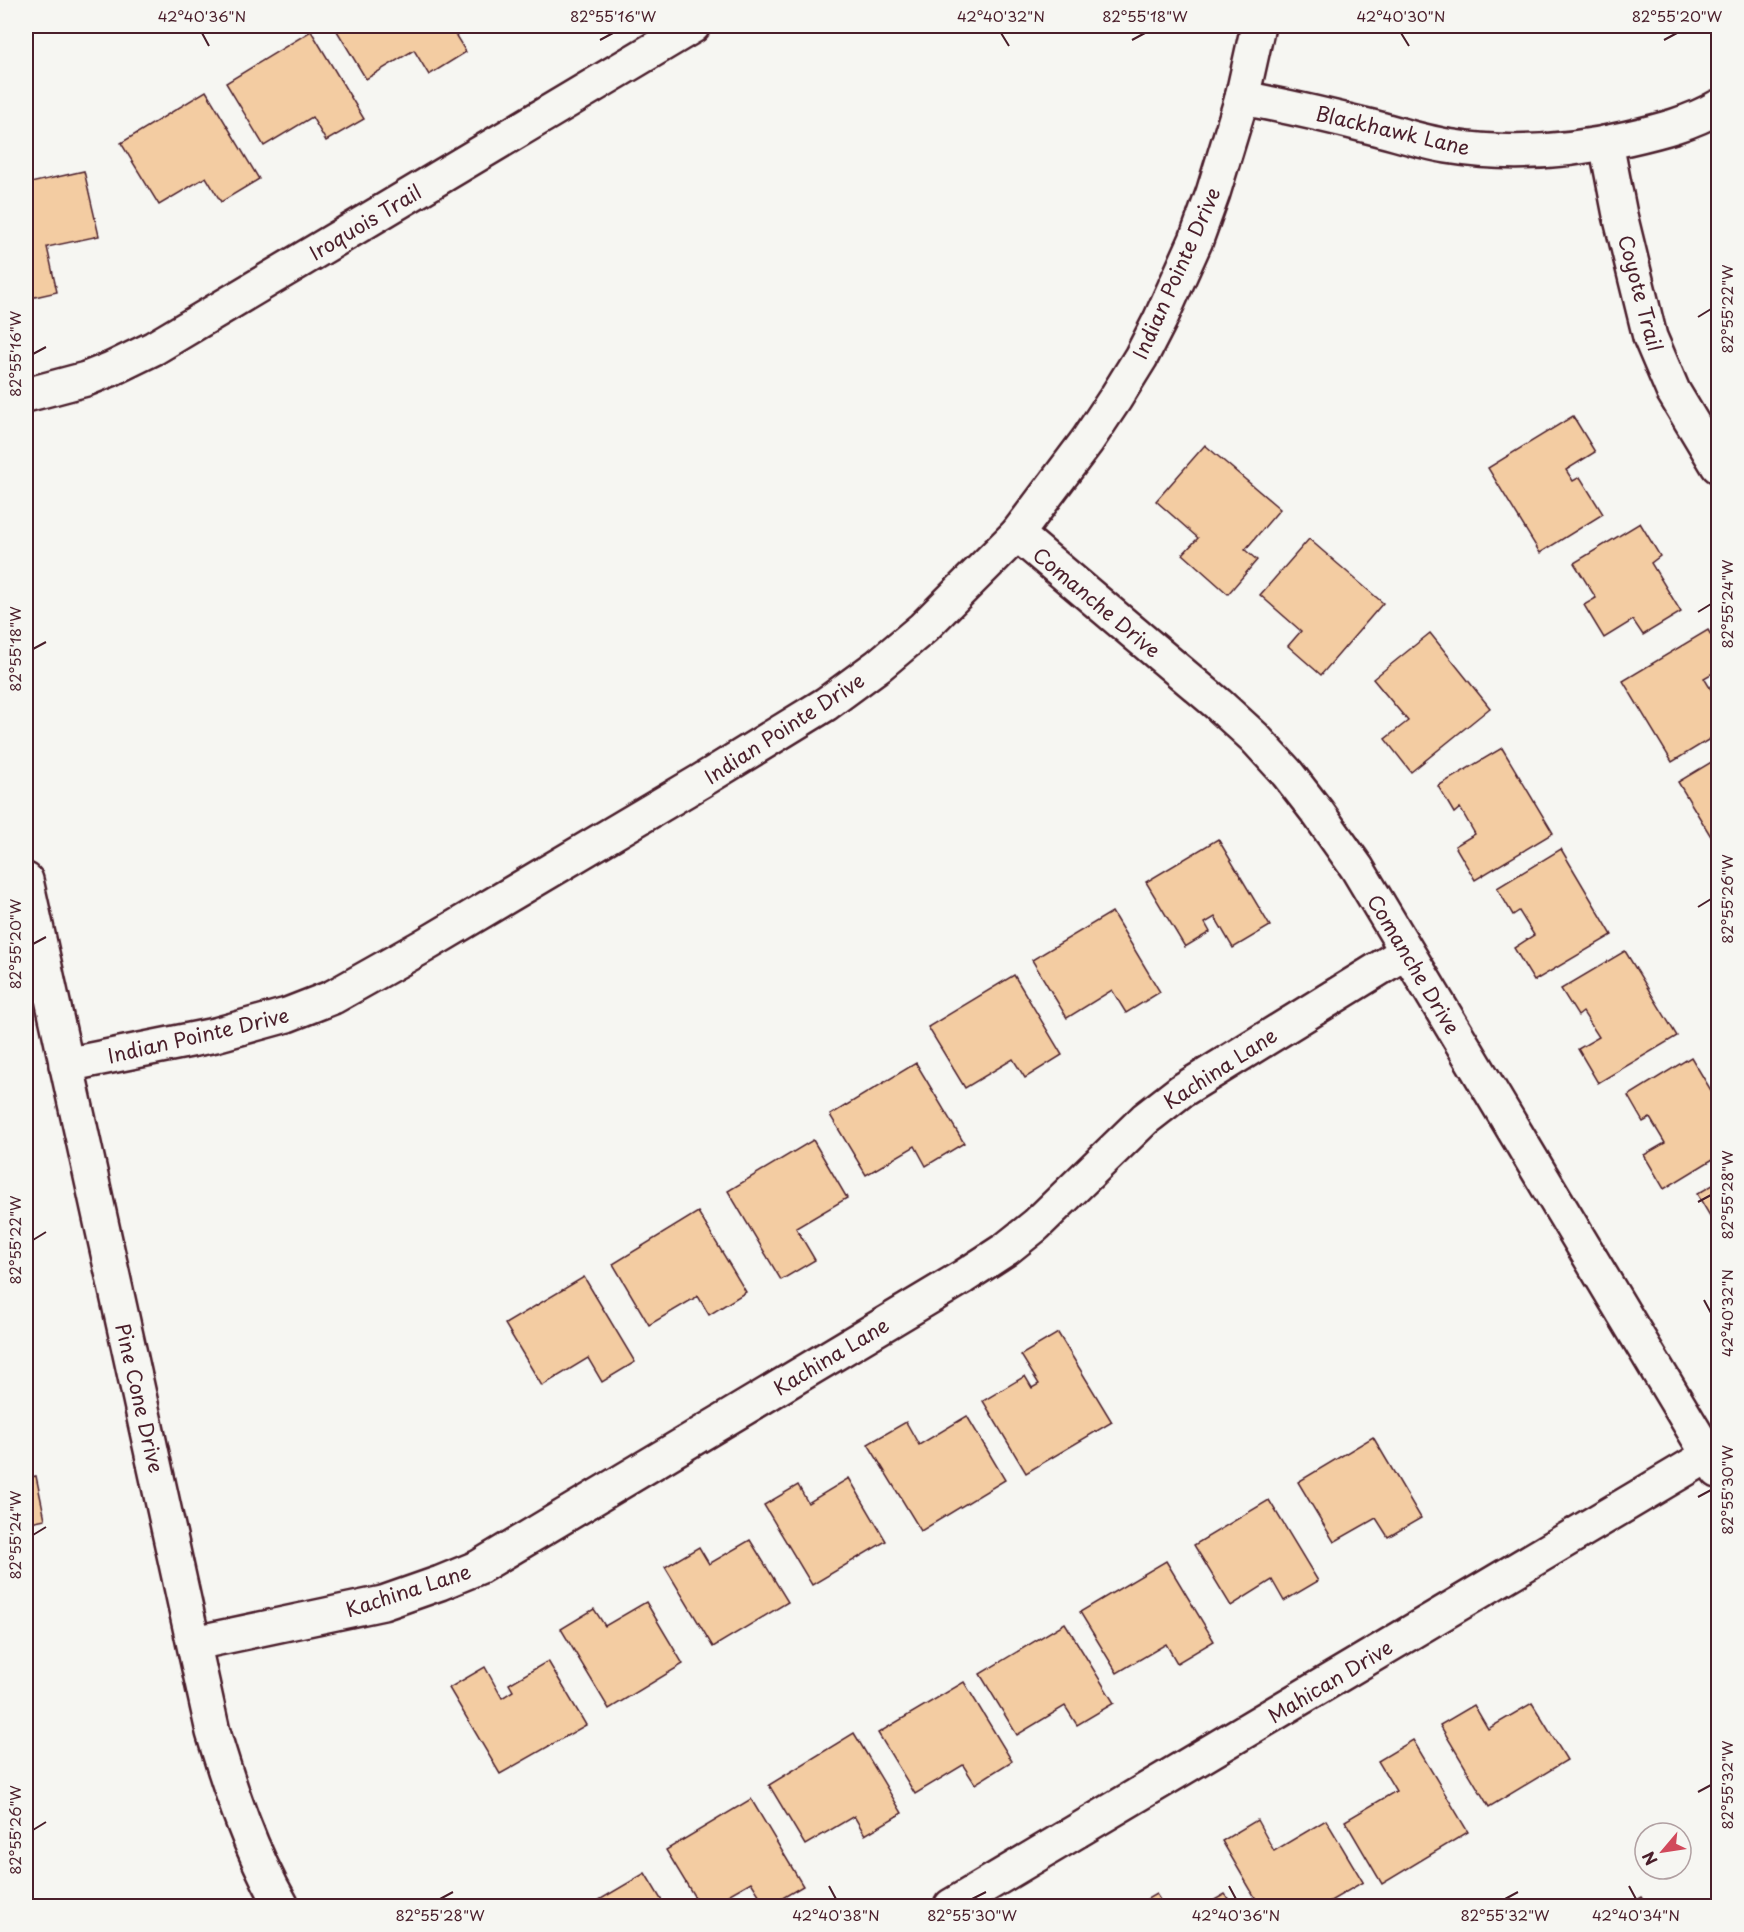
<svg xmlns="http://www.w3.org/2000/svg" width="1744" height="1932" viewBox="0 0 1744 1932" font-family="'Playpen Sans',sans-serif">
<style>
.building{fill:#f3cca2;stroke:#4a1f2b;stroke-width:1.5}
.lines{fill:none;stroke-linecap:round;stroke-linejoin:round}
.minor-casing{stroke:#4a1f2b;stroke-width:38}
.minor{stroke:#f6f6f2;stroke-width:33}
.ticks{fill:none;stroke:#4a1f2b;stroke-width:2}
.labels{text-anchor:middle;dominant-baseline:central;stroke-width:4.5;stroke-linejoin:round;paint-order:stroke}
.street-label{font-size:20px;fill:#4a1f2b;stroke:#f6f6f2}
.neatline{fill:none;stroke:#4a1f2b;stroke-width:2}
.ticks-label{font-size:15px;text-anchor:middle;fill:#4a1f2b}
</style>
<rect width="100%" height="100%" fill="#f6f6f2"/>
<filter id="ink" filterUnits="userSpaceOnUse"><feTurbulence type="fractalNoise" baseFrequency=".0167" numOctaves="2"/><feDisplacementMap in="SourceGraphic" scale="12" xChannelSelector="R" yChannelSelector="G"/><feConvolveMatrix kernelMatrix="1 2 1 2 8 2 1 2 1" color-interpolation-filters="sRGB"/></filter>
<g filter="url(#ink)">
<g class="building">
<path d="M334 26H450L466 52 429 75 414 50 366 79Z"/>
<path d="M311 31 364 119 326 141 312 117 264 146 226 83Z"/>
<path d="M206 91 259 179 221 202 206 177 159 205 121 143Z"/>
<path d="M84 171 99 236 47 247 57 292 26 299V184Z"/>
<path d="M1573 416 1595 452 1566 470 1573 481 1580 477 1603 514 1540 553 1488 468Z"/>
<path d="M1205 445 1280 509 1245 550 1257 560 1228 594 1183 554 1198 538 1156 501Z"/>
<path d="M1640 523 1660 556 1651 563 1681 612 1643 635 1633 620 1604 638 1584 605 1596 598 1574 563Z"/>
<path d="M1309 539 1383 603 1321 675 1288 646 1301 631 1260 595Z"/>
<path d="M1708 630 1718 647V670L1704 678 1718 701V734L1672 762 1623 681Z"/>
<path d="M1430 633 1490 708 1411 772 1385 739 1408 721 1373 679Z"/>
<path d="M1502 748 1553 833 1475 880 1455 846 1475 834 1460 808 1454 813 1438 786Z"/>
<path d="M1718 758V848L1678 782Z"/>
<path d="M1218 839 1270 926 1233 948 1215 917 1205 923 1210 932 1185 947 1146 882Z"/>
<path d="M1561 849 1612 935 1534 981 1514 948 1534 935 1519 911 1513 915 1497 888Z"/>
<path d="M1112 912 1160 992 1126 1013 1112 990 1067 1018 1032 960Z"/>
<path d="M1625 951 1677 1036 1598 1083 1578 1049 1599 1037 1583 1012 1578 1016 1561 989Z"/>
<path d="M1014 975 1062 1055 1025 1078 1013 1059 965 1088 928 1027Z"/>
<path d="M1691 1057 1718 1102V1156L1664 1189 1644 1155 1665 1143 1650 1118 1643 1122 1628 1096Z"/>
<path d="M916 1063 964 1143 926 1166 915 1146 866 1175 830 1115Z"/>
<path d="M813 1140 847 1198 796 1228 815 1260 781 1280 728 1191Z"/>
<path d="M1718 1182V1218L1713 1221 1697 1194Z"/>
<path d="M698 1212 746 1292 709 1315 698 1296 649 1325 613 1264Z"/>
<path d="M584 1277 635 1362 602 1382 588 1358 542 1386 505 1324Z"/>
<path d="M1058 1333 1112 1422 1026 1473 983 1401 1025 1376 1032 1388 1039 1384 1021 1355Z"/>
<path d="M967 1416 1005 1480 921 1531 868 1444 906 1422 919 1445Z"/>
<path d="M1373 1437 1421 1518 1388 1537 1376 1518 1334 1542 1298 1482Z"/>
<path d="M36 1476 45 1519 26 1523V1478Z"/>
<path d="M849 1478 886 1541 812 1585 764 1505 798 1485 808 1503Z"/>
<path d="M1269 1500 1318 1581 1284 1601 1272 1580 1231 1606 1194 1545Z"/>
<path d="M750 1540 788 1602 713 1647 665 1567 699 1547 709 1564Z"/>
<path d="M1166 1561 1214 1641 1177 1663 1166 1644 1117 1673 1080 1612Z"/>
<path d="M646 1602 683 1664 609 1709 561 1629 594 1609 605 1626Z"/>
<path d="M1065 1623 1114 1703 1077 1725 1065 1706 1017 1735 980 1674Z"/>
<path d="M548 1661 586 1725 500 1774 449 1688 485 1667 502 1698 513 1691 509 1684Z"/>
<path d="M964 1682 1012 1761 975 1784 963 1765 915 1794 878 1733Z"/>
<path d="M1532 1703 1567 1760 1489 1807 1440 1725 1474 1705 1488 1729Z"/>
<path d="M854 1733 902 1813 865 1835 854 1816 805 1845 769 1785Z"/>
<path d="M1413 1740 1468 1832 1382 1884 1345 1821 1396 1791 1378 1761Z"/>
<path d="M751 1799 803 1886 769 1906H766L751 1882 709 1906H700L666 1850Z"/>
<path d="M1257 1820 1274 1851 1326 1820 1363 1882 1322 1906H1260L1222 1841Z"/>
<path d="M645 1873 665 1906H589Z"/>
<path d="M1156 1894 1164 1906H1135Z"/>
<path d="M1225 1894 1233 1906H1204Z"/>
<path d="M1642 1897 1648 1906H1627Z"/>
</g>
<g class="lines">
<defs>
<g id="minor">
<path d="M1242 98C1286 106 1329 116 1372 127 1396 133 1422 142 1447 146 1507 156 1569 152 1628 138 1659 131 1691 123 1718 107"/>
<path d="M1606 143 1620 215 1650 337 1673 391 1718 466"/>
<path d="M26 395 86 379 111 369 154 348 693 26"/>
<path d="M1017 534 1218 704 1254 737 1287 773 1318 813 1357 868 1718 1471"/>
<path d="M26 880 213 1732C231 1792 251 1852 282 1906"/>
<path d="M66 1065 215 1035 287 1015 333 997 420 948 701 781 826 704 879 665 923 628 1017 534 1087 441 1115 399 1141 357 1160 320 1196 240 1213 193 1242 98 1258 26"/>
<path d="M195 1643 383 1603 440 1583 479 1567 963 1277 1006 1249 1036 1225 1145 1119 1181 1091 1406 952"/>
<path d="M951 1906 1709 1455"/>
</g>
</defs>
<use href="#minor" class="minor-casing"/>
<use href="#minor" class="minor"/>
</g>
</g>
<path class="ticks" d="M202 33 209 46M1001 33 1009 46M1401 33 1409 46M600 40 613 33M1132 40 1145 33M1664 40 1677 33M1698 317 1711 309M33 354 46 347M1698 612 1711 604M33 649 46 642M1698 907 1711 899M33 944 46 937M1698 1202 1711 1195M33 1240 46 1232M1704 1300 1711 1313M1698 1497 1711 1490M33 1535 46 1527M1698 1792 1711 1785M33 1830 46 1822M829 1886 836 1899M1229 1886 1236 1899M1629 1886 1636 1899M440 1899 453 1892M972 1899 986 1892M1505 1899 1518 1892"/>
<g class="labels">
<g class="street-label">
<text transform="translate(1393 130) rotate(13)">Blackhawk Lane</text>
<text transform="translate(365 222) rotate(-31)">Iroquois Trail</text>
<text transform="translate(1176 273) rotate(-66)">Indian Pointe Drive</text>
<text transform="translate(1641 293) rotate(75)">Coyote Trail</text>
<text transform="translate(1097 602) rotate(40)">Comanche Drive</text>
<text transform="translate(784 728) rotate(-33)">Indian Pointe Drive</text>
<text transform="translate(1414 964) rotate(59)">Comanche Drive</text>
<text transform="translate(198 1035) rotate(-13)">Indian Pointe Drive</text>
<text transform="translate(1220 1068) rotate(-33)">Kachina Lane</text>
<text transform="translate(831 1356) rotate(-31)">Kachina Lane</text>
<text transform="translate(140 1398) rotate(77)">Pine Cone Drive</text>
<text transform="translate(408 1590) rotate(-18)">Kachina Lane</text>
<text transform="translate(1330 1681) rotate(-31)">Mahican Drive</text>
</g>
</g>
<rect width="1744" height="1932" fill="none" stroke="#f6f6f2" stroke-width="66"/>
<g transform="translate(1663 1851) rotate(241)"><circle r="28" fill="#f6f6f2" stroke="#b1a0a2" stroke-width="1.5"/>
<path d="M0-4.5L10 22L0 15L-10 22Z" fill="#d1495b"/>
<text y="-9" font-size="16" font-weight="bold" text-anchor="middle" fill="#4a1f2b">N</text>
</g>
<rect x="33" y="33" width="1678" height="1866" class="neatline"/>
<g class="ticks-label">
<text x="202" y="22">42°40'36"N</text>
<text x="613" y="22">82°55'16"W</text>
<text x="1001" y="22">42°40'32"N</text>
<text x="1145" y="22">82°55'18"W</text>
<text x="1401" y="22">42°40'30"N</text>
<text x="1677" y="22">82°55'20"W</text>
<text transform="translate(1728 309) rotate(-90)" y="5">82°55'22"W</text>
<text transform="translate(16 354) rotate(-90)" y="5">82°55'16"W</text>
<text transform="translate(1728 604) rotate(-90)" y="5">82°55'24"W</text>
<text transform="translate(16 649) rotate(-90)" y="5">82°55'18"W</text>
<text transform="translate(1728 899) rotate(-90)" y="5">82°55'26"W</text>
<text transform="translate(16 944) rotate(-90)" y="5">82°55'20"W</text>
<text transform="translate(1728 1195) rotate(-90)" y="5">82°55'28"W</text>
<text transform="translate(16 1240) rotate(-90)" y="5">82°55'22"W</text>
<text transform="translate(1728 1313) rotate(-90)" y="5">42°40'32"N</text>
<text transform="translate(1728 1490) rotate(-90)" y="5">82°55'30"W</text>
<text transform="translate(16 1535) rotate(-90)" y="5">82°55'24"W</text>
<text transform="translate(1728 1785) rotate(-90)" y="5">82°55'32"W</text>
<text transform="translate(16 1830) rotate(-90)" y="5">82°55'26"W</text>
<text x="440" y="1921">82°55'28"W</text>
<text x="836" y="1921">42°40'38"N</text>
<text x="972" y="1921">82°55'30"W</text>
<text x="1236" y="1921">42°40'36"N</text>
<text x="1505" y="1921">82°55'32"W</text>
<text x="1636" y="1921">42°40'34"N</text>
</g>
</svg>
